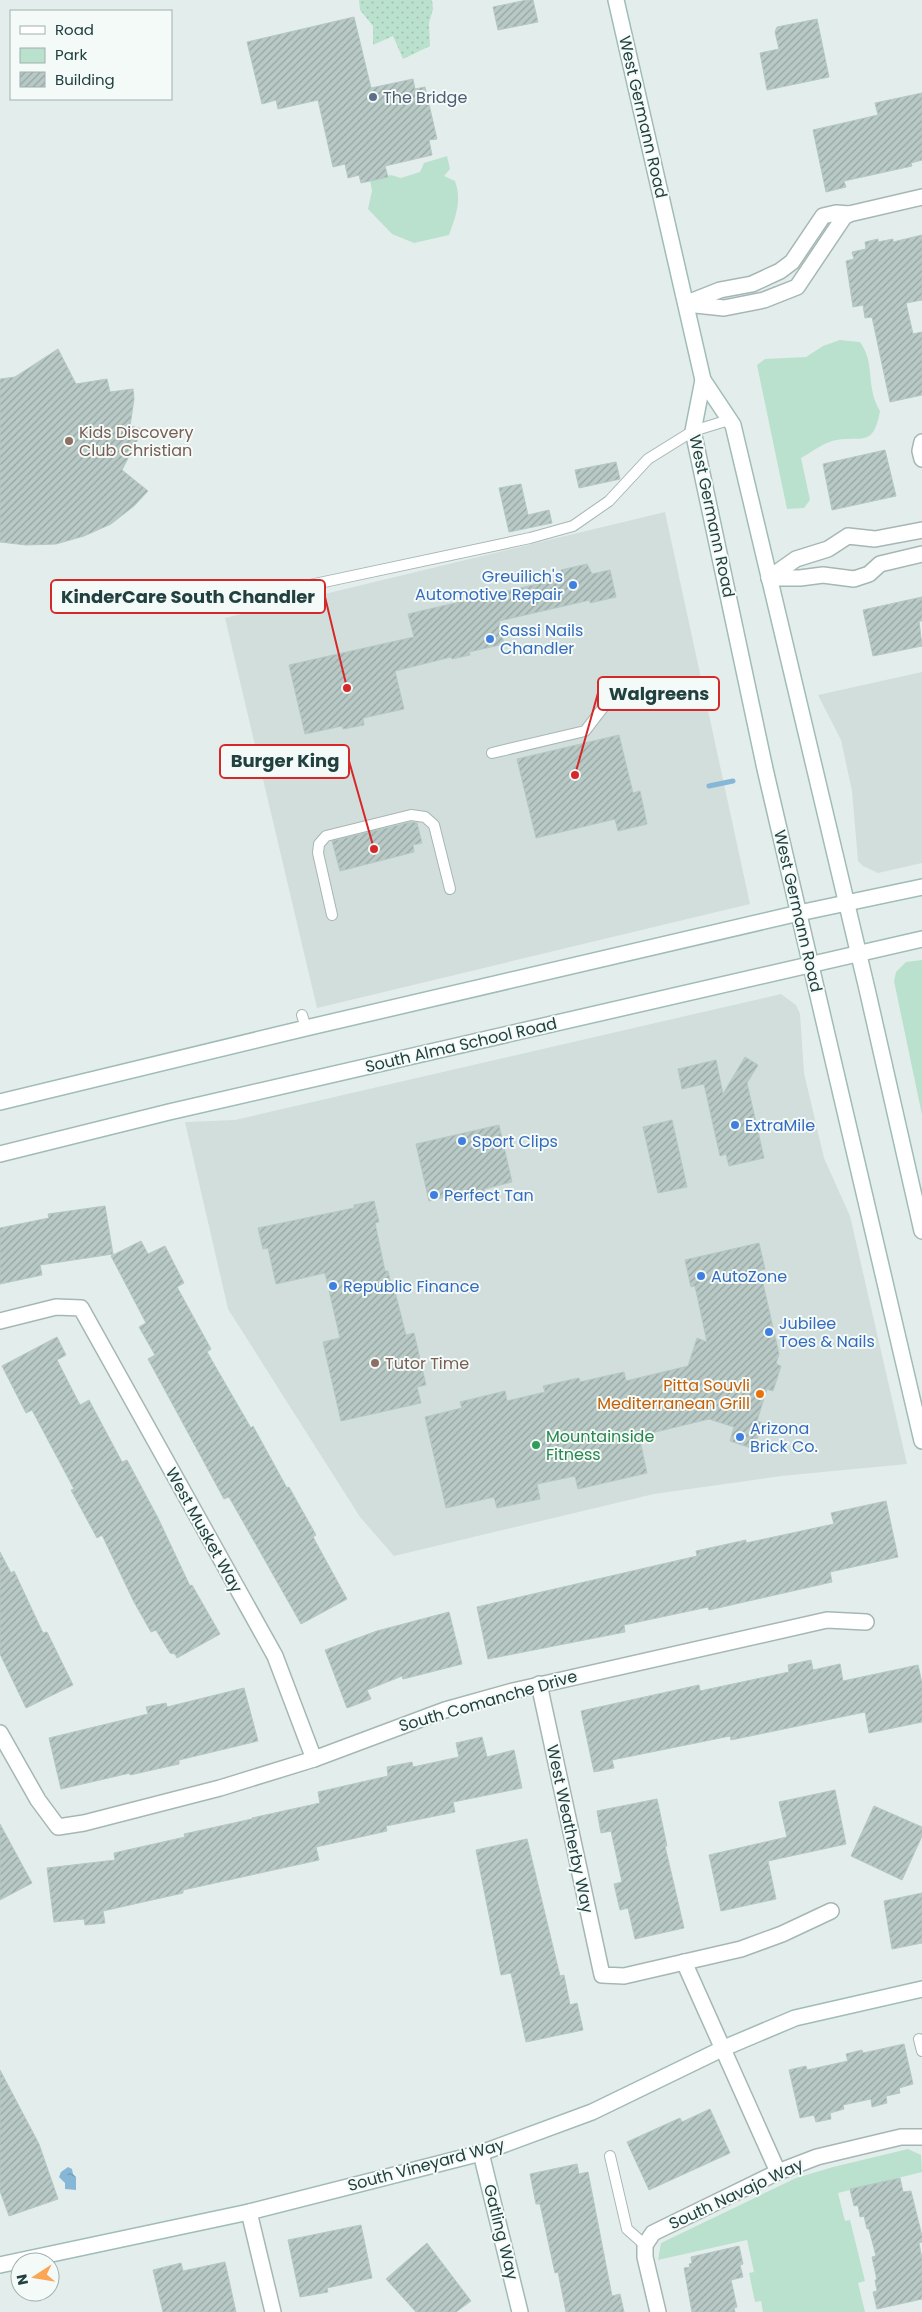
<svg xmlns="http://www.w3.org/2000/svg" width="922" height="2312" viewBox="0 0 922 2312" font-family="Poppins,sans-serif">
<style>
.built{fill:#d1dedc}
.grass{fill:url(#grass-dots)}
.park{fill:#bae1ce}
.water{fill:url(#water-ripples)}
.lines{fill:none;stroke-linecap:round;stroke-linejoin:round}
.stream{stroke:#87b7d7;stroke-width:5}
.building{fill:url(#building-hatch);stroke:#b5c8c5}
.lane-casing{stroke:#a5b7b5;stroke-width:12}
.street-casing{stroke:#a5b7b5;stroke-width:18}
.secondary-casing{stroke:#a0bbb8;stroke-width:18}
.lane{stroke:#fff;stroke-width:10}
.street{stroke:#fff;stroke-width:15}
.secondary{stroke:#fff;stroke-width:15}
.service-dot{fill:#5c6f8a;stroke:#f4faf8;stroke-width:2}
.education-dot{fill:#8d6e63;stroke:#f4faf8;stroke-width:2}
.shop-dot{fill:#3f7fe0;stroke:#f4faf8;stroke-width:2}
.food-dot{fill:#e8710a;stroke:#f4faf8;stroke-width:2}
.leisure-dot{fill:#2e9e5b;stroke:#f4faf8;stroke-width:2}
.labels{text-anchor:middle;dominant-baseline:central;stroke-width:4;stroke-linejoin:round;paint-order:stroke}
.service-label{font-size:16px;fill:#4e5e75;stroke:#f4faf8;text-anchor:start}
.street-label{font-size:16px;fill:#214140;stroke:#f4faf8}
.education-label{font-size:16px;fill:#785e54;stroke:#f4faf8;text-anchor:start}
.shop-label{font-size:16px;fill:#366cbe;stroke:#f4faf8;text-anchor:start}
.food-label{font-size:16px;fill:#c56008;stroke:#f4faf8;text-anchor:end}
.leisure-label{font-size:16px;fill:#27864d;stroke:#f4faf8;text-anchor:start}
.leader{fill:none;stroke:#d62828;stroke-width:2}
.callout-dot{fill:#d62828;stroke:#f4faf8;stroke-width:2}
.callout{fill:#f4faf8;stroke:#d62828;stroke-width:2}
.callout-label{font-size:18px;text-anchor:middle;font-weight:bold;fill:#214140}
</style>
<defs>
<pattern id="grass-dots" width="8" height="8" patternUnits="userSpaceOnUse" patternTransform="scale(1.25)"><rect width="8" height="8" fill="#bae1ce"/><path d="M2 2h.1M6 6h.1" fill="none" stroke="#a0c2b2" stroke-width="1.8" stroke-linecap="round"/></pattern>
<pattern id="water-ripples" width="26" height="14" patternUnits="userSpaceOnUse" patternTransform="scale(1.25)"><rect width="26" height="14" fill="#87b7d7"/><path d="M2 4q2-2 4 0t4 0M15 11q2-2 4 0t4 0" fill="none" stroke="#6e96b0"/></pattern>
<pattern id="building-hatch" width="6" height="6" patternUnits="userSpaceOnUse" patternTransform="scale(1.25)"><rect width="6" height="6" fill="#b8c9c6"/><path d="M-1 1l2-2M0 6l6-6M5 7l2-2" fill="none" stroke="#95a5a2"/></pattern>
</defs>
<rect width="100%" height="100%" fill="#e3eeec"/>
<g class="built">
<path d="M665 512 750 904 317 1008 225 618Z"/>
<path d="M922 672V863L878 873 863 866 858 861 852 791 841 740 818 695Z"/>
<path d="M781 994 796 1005 800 1014 804 1073 824 1158 850 1216 907 1464 781 1476 654 1494 394 1556 360 1517 228 1309 185 1122 235 1120Z"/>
</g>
<path class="grass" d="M359 0H432L433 9 429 23 430 46 403 59 393 36 373 45V26L360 10Z"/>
<g class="park">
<path d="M447 156 450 169 444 176 455 181C462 200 456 216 449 235L414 243 392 234 368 209 372 191 370 180 391 175 401 178 420 172 424 163Z"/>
<path d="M840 340 860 342C876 364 865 386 880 411 873 450 861 434 832 441 822 444 810 453 801 458L810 500 804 508 787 509 757 365 765 359 806 357 823 346Z"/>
<path d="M922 960V1115L894 981 896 972 906 962Z"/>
<path d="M908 2149 921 2155 922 2172 838 2193 845 2221 850 2220 865 2281 858 2283 865 2312H763L761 2301 755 2302 749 2273 754 2272 747 2240 658 2260 661 2243 796 2178 833 2167Z"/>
</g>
<path class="water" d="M68 2167 72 2169 73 2174 76 2177V2190L65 2189V2183L59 2177 61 2172Z"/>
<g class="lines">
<path class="stream" d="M709 786 733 781"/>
</g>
<g class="building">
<path d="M527 0H533L538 22 498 30 493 7Z"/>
<path d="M354 17 371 88 413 79 415 89 425 87 437 139 429 140 432 155 385 166 388 177 361 183 359 175 348 178 345 164 333 167 318 100 278 109 276 100 262 104 247 42Z"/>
<path d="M817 19 829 77 767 90 760 53 779 49 775 32 777 27Z"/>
<path d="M922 93V160L911 163 912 166 844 181 846 187 826 192 813 130 878 115 875 103Z"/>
<path d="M922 235V300L906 303 913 334 922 332V395L890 402 872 317 865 318 863 305 853 307 846 261 854 259 852 252 866 249 865 242 878 239V242L893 239V242Z"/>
<path d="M58 349 76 384 107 379 110 392 133 389 134 399 130 426 143 429 122 470 148 491 134 506 111 524 84 536 56 544 26 545 0 542V379L15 377Z"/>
<path d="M885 450 896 496 832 510 823 464Z"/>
<path d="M616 462 620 479 579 488 575 470Z"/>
<path d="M521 484 528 515 549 510 552 523 509 532 499 488Z"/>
<path d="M587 564 592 574 610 570 616 597 590 603V600L499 621 504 644 469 652 470 655 452 659 451 657 395 671 404 709 363 718 364 725 343 729 342 726 305 734 289 665 414 637 408 614 563 578 561 570Z"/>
<path d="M922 597V621H919L922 646 873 656 863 610Z"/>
<path d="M619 735 633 793 640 791 647 824 618 831 615 819 536 838 517 759Z"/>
<path d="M411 822 417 823 422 843 413 845 414 852 340 871 332 841Z"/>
<path d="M745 1057 758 1065 747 1083 764 1158 729 1166 726 1154 720 1156 704 1084 682 1089 678 1069 716 1060 723 1094Z"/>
<path d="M672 1120 687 1187 658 1193 643 1127Z"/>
<path d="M499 1125 512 1182 484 1189 485 1194 460 1200 459 1194 429 1201 416 1144Z"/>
<path d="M374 1201 379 1222 375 1223 385 1271H388L392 1288H394L406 1335 414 1333 426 1385 417 1387 421 1403 341 1421 323 1342 340 1338 325 1273 276 1284 268 1248 263 1249 258 1228 354 1208V1205Z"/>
<path d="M105 1206 113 1254 40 1265 42 1275 0 1284V1228L49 1218 48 1214Z"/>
<path d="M141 1241 148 1254 165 1246 184 1283 177 1287 211 1349 207 1352 251 1428 253 1426 287 1488 289 1487 316 1535 313 1537 347 1599 301 1624 229 1497 224 1499 148 1359 155 1355 139 1327 146 1323 111 1256Z"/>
<path d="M759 1243 765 1269 760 1270 779 1354 776 1364 781 1366 773 1391 767 1389 757 1421 762 1423 754 1449 730 1441 734 1427 709 1419 639 1436 647 1473 578 1489 575 1476 537 1484 540 1499 497 1508 494 1497 446 1508 425 1417 462 1408 460 1402 505 1391 507 1401 545 1392 543 1386 579 1378 580 1382 624 1372 626 1381 688 1366 697 1338 707 1342 695 1286 691 1287 685 1260Z"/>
<path d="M57 1337 66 1355 57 1360 80 1405 89 1400 122 1462 127 1460 158 1518 190 1586 192 1585 220 1634 177 1658 175 1654 170 1653 156 1630 151 1632 134 1602 102 1535 97 1538 71 1490 74 1489 32 1410 26 1413 2 1366Z"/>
<path d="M886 1501 898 1557 830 1572 832 1582 709 1610 708 1607 624 1625 625 1632 488 1659 477 1607 697 1556 696 1551 746 1540V1543L834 1524 831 1513Z"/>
<path d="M0 1552 11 1573 14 1571 43 1633 47 1632 73 1685 26 1708 0 1654Z"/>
<path d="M449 1612 462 1664 403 1679 402 1676 367 1690 371 1699 347 1708 325 1650 377 1631Z"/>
<path d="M811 1660 813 1670 840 1664 843 1681 918 1665 922 1683V1722L869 1733 865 1712 731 1740 730 1736 612 1760 614 1768 594 1772 581 1711 699 1685 700 1691 789 1672 788 1665Z"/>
<path d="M244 1688 258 1741 179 1760V1764L130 1775V1773L61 1789 49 1738 148 1714 146 1707 166 1703 167 1707Z"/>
<path d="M482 1737 487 1757 514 1750 522 1788 453 1802 455 1812 386 1826 387 1831 316 1847 319 1860 183 1890V1893L103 1911 105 1923 85 1925 84 1919 54 1922 47 1868 115 1860 114 1853 185 1837 184 1834 252 1819V1818L320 1803 318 1792 388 1776 387 1767 412 1762 413 1767 459 1757 456 1743Z"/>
<path d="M835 1790 846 1844 768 1861 776 1899 721 1911 709 1855 787 1837 779 1802Z"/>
<path d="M657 1799 667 1846H665L684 1928 635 1939 628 1908 620 1910 614 1884 622 1882 611 1831 601 1833 597 1811Z"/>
<path d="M874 1806 922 1827V1836L902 1880 851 1856Z"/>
<path d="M0 1824 32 1883 0 1900Z"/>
<path d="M527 1839 560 1976 564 1975 570 2005 577 2003 583 2030 526 2042 511 1973 501 1975 476 1850Z"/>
<path d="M922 1893V1943L892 1949 884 1901Z"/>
<path d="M904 2044 913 2084 899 2088 900 2093 886 2096 887 2103 872 2107 871 2099 843 2105 844 2109 830 2113 831 2119 816 2122 814 2115 800 2118 789 2070 806 2066 807 2070 848 2061 846 2054 862 2050 863 2053Z"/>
<path d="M0 2070 39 2144 58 2199 9 2216 0 2191Z"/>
<path d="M710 2109 730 2153 649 2190 627 2142 680 2118 682 2122Z"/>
<path d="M577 2164 579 2174 588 2172 612 2296 620 2294 624 2312H566L558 2272 555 2273 540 2204H536L530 2174Z"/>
<path d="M900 2178 903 2192 911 2191 922 2236V2242L919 2243 922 2259V2299L877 2309 873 2292 877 2291 875 2280H877L872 2257 876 2256 869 2229H867L864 2216 860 2217 858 2205 854 2206 850 2189Z"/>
<path d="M361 2225 372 2278 327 2288 328 2292 300 2297 288 2240Z"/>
<path d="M427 2243 471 2301 456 2312H416L386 2279Z"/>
<path d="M739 2246 743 2264 740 2265 743 2277 731 2280 737 2307 734 2308 735 2312H692L684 2268 690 2267 689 2264 692 2263 691 2257Z"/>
<path d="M225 2262 236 2312H163L153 2270 181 2263 183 2271Z"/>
</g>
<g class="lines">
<defs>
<g id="lane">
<path d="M277 592 530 538 573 526 609 501 648 459 693 431 729 420"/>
<path d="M492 753 585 731 605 705"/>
<path d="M332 915 318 853 319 844 326 836 411 815 425 817 434 825 450 889"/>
<path d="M302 1015 306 1028"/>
<path d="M919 2039 922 2051"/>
<path d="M610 2156 627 2229 645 2245"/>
</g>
<g id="street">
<path d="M687 303 720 290 752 284 780 271 792 262 823 216 836 213 849 214"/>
<path d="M686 304 724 308 764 300 797 287 844 217 849 214 922 197"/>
<path d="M922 442 920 451 922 459"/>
<path d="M769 578 796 559 828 549 848 536 875 539 922 530"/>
<path d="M769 578H800L823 575 854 579 869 574 880 564 922 554"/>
<path d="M0 1321 56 1307 81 1308 275 1656 314 1759"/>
<path d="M539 1684 602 1975 624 1976 741 1949 782 1934 831 1911"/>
<path d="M0 1733 38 1800 58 1827 84 1823 220 1788 314 1759 445 1710 513 1691 827 1620 866 1622"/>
<path d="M684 1962 778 2172"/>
<path d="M249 2212 273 2312"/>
<path d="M658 2312 645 2257V2245L653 2233 778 2172 817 2157 901 2137H922"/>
</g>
<g id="secondary">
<path d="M616 0 703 380 733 425 867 989 922 1231"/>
<path d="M703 380 693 431 765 769 922 1441"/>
<path d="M0 1102 306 1028 799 913 922 887"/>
<path d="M0 1154 169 1112 922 939"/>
<path d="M481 2153 520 2312"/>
<path d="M0 2265 249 2212 481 2153 592 2112 724 2048 795 2018 922 1989"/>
</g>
</defs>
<use href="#lane" class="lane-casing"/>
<use href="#street" class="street-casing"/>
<use href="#secondary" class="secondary-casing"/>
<use href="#lane" class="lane"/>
<use href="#street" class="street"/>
<use href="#secondary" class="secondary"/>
</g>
<circle class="service-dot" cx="373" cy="97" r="5"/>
<g class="education-dot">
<circle cx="69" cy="441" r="5"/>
<circle cx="375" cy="1363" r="5"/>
</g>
<g class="shop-dot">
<circle cx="573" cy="585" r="5"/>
<circle cx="490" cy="639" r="5"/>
<circle cx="735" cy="1125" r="5"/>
<circle cx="462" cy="1141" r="5"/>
<circle cx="434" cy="1195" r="5"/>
<circle cx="701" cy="1276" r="5"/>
<circle cx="333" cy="1286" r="5"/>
<circle cx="769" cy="1332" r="5"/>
<circle cx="740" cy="1437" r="5"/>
</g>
<circle class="food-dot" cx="760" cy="1394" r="5"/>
<circle class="leisure-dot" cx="536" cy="1445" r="5"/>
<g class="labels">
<g class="service-label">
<text x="383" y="97">The Bridge</text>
</g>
<g class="street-label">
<text transform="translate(643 117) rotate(77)">West Germann Road</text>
<text transform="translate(712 516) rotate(78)">West Germann Road</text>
<text transform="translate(798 911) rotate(77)">West Germann Road</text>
<text transform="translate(461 1045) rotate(-13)">South Alma School Road</text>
<text transform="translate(204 1530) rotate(61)">West Musket Way</text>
<text transform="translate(488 1701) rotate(-16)">South Comanche Drive</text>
<text transform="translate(570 1829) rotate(78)">West Weatherby Way</text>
<text transform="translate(426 2165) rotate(-15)">South Vineyard Way</text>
<text transform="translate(736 2194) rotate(-25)">South Navajo Way</text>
<text transform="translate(501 2232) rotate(76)">Gatling Way</text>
</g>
<g class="education-label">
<text x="79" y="432">Kids Discovery<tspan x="79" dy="18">Club Christian</tspan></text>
<text x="385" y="1363">Tutor Time</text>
</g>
<g class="shop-label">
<text x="563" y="576" text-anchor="end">Greuilich's<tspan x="563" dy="18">Automotive Repair</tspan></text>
<text x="500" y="630">Sassi Nails<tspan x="500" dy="18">Chandler</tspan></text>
<text x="745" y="1125">ExtraMile</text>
<text x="472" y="1141">Sport Clips</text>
<text x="444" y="1195">Perfect Tan</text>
<text x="711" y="1276">AutoZone</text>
<text x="343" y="1286">Republic Finance</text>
<text x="779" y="1323">Jubilee<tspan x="779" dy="18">Toes &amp; Nails</tspan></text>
<text x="750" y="1428">Arizona<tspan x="750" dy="18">Brick Co.</tspan></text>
</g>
<g class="food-label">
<text x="750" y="1385">Pitta Souvli<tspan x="750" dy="18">Mediterranean Grill</tspan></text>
</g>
<g class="leisure-label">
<text x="546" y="1436">Mountainside<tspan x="546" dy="18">Fitness</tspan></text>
</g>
</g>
<path class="leader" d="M347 688L325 597M575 775L598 693M374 849L349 761"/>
<g class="callout-dot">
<circle cx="347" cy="688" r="5"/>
<circle cx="575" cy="775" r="5"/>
<circle cx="374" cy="849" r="5"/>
</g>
<g class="callout">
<rect x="51" y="580" width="274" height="33" rx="5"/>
<rect x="598" y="677" width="121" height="33" rx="5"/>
<rect x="220" y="745" width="129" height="33" rx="5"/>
</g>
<g class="callout-label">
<text x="188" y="603">KinderCare South Chandler</text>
<text x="659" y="700">Walgreens</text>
<text x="285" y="767">Burger King</text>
</g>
<rect x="10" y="10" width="162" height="90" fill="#f4faf8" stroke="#a0b0ae"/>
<rect x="20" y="26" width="25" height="8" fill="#ffffff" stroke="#a0b0ae"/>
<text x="55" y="35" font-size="15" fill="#214140">Road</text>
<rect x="20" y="48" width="25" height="15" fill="#bae1ce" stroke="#a0b0ae"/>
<text x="55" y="60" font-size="15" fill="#214140">Park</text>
<rect x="20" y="72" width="25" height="15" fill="url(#building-hatch)" stroke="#a0b0ae"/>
<text x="55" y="85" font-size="15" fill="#214140">Building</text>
<g transform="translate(35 2277) rotate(258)"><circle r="24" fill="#f4faf8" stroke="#a0b0ae"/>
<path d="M0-4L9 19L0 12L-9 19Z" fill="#fca553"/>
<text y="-8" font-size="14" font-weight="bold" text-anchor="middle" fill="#214140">N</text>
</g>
</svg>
